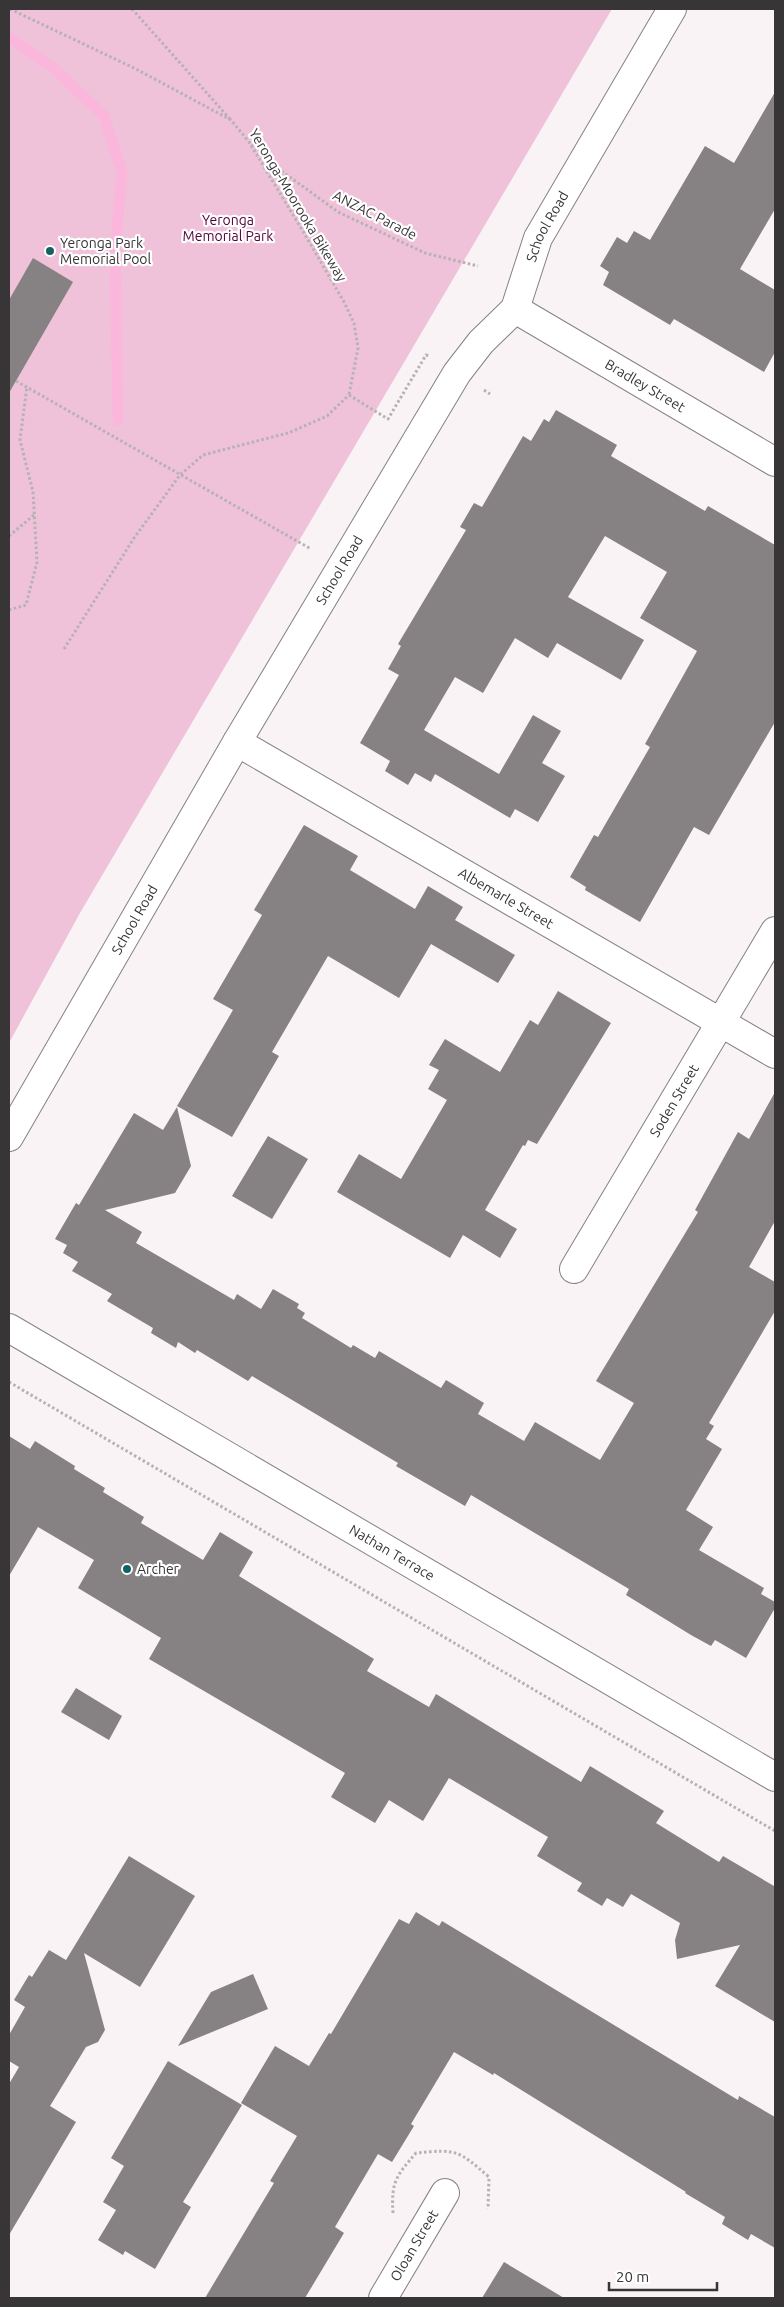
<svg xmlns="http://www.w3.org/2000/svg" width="784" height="2307" viewBox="0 0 784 2307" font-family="Ubuntu,sans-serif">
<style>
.green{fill:#f0c2da}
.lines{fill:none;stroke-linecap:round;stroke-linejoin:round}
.stream{stroke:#fbb6dc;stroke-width:11}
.building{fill:#868183}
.street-casing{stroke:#868184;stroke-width:30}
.secondary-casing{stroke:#868184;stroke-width:30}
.path{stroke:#b6b2b4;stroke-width:3;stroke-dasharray:2.5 2.5;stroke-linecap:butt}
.street{stroke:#fff;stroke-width:28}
.secondary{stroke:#fff;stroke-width:28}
.poi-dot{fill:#116262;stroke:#fff;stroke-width:2}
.labels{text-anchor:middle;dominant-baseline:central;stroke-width:4.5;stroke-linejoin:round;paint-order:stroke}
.street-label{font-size:14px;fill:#373536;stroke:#fff}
.park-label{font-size:14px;fill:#52023a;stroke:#fff}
.poi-label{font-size:14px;fill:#373536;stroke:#fff;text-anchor:start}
</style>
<rect width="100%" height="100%" fill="#f9f3f6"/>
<path class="green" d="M9 9H612L80 913 9 1043Z"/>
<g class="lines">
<path class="stream" d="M9 37 53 68 104 116 122 172 115 253 118 420"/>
</g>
<g class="building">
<path d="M775 92V209L740 269 775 290V352L764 372 674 319 670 325 603 285 609 272 600 266 617 237 627 243 634 231 650 240 705 146 734 163Z"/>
<path d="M33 258 73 282 9 393V300Z"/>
<path d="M556 410 617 445 611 456 705 511 708 506 775 545V722L709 835 694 827 640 922 585 890 586 887 570 877 594 835 598 837 650 747 645 744 697 651 640 618 667 572 605 536 568 597 644 640 621 680 557 643 548 658 515 638 483 693 455 677 424 730 499 774 533 715 561 731 542 763 565 776 538 822 515 809 510 818 435 774 431 782 415 773 408 785 385 771 390 761 360 743 399 675 388 669 401 646 398 644 466 530 460 527 474 503 482 507 523 436 531 441 544 419 549 422Z"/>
<path d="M304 825 358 856 350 870 415 909 428 886 463 907 455 920 515 955 498 983 431 944 399 998 328 956 272 1052 279 1056 232 1137 177 1106 233 1010 213 999 262 915 254 910Z"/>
<path d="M558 991 611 1023 537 1144 528 1140 525 1146 523 1145 485 1210 517 1229 500 1258 463 1235 450 1258 337 1192 359 1154 401 1179 447 1100 428 1089 439 1070 429 1065 445 1039 500 1072 530 1020 538 1025Z"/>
<path d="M775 1092V1221L749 1267 775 1282V1311L709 1423 714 1426 706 1439 722 1449 686 1510 713 1527 699 1550 764 1588 761 1594 775 1602V1608L746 1658 715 1640 711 1646 691 1635 626 1595 629 1589 471 1495 465 1506 396 1466 398 1463 252 1376 248 1381 197 1350 195 1353 178 1342 176 1348 151 1333 153 1328 107 1301 112 1294 72 1271 78 1262 63 1253 67 1245 55 1239 76 1203 79 1205 134 1113 163 1130 177 1107 191 1166 175 1193 105 1210 142 1232 136 1243 234 1300 237 1294 261 1309 273 1289 299 1304 297 1308 305 1313 302 1318 351 1348 353 1345 375 1358 379 1351 441 1388 446 1380 484 1403 478 1414 524 1441 535 1422 600 1460 634 1403 596 1381 698 1212 695 1210 738 1132 749 1139Z"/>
<path d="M268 1136 308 1159 272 1219 232 1196Z"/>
<path d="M9 1436 30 1449 35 1441 75 1466 74 1469 105 1488 103 1492 144 1517 141 1523 203 1560 220 1532 253 1552 239 1576 374 1659 367 1671 429 1707 436 1694 581 1782 590 1766 664 1811 656 1823 719 1862 723 1856 774 1886 775 1885V2022L715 1986 740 1945 677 1959 675 1940 680 1923 631 1894 623 1907 607 1898 602 1906 577 1891 582 1883 537 1856 548 1837 449 1778 423 1821 389 1800 375 1823 331 1797 345 1773 149 1659 161 1638 78 1588 94 1560 38 1527 9 1576Z"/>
<path d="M76 1688 122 1716 109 1740 61 1712Z"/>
<path d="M129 1856 195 1896 140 1987 84 1953 105 2030 98 2042 86 2047 50 2106 76 2122 9 2235V2084L19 2067 9 2061V2035L25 2007 14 2000 29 1975 32 1977 49 1950 66 1960Z"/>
<path d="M416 1912 439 1926 442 1921 738 2100 739 2096 775 2117V2248L751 2234 748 2240 722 2224 725 2217 685 2193 686 2192 494 2073 493 2075 454 2052 411 2124 414 2126 392 2162 378 2154 335 2227 344 2233 305 2298H205L274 2183 270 2181 297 2136 241 2103 275 2046 309 2066 329 2033 331 2034 399 1919 409 1924Z"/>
<path d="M253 1974 268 2009 178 2046 211 1992Z"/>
<path d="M168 2061 242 2105 183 2202 191 2207 155 2269 125 2251 123 2255 98 2240 116 2210 103 2202 124 2166 111 2158Z"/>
<path d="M504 2262 564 2298H482Z"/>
</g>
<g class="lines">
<defs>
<g id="street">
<path id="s1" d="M515 309 775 462"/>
<path id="s2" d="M237 742 775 1054"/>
<path id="s3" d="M574 1269 775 931"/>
<path id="s4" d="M9 1328 775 1777"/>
<path id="s5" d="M383 2298 445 2193"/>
</g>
<g id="secondary">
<path id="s6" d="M9 1137 237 742 457 373 481 342 515 309 538 238 672 9"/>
</g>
</defs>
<use href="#street" class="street-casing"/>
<use href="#secondary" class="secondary-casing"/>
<g class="path">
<path d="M10 9 136 69 231 120 249 142 304 233 344 302 354 323 358 348 349 395"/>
<path d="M132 9 230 119"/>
<path d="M252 144 283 172 338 212 425 253 478 266"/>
<path d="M16 381 311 549"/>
<path d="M484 390 490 394"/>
<path d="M349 395 388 419 426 355 429 356"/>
<path d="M9 536 34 515"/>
<path d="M9 610 26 605 37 562 33 492 20 440 27 386"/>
<path d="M64 649 134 538 180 475 203 455 288 433 327 416 349 395"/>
<path d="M9 1382 775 1831"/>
<path d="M393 2213C391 2182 396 2176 416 2153 457 2149 458 2150 489 2177L488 2209"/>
</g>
<use href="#street" class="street"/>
<use href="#secondary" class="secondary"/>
</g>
<g class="poi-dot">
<circle cx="50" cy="251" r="5"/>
<circle cx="127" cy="1569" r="5"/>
</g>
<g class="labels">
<g class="street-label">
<text transform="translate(298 205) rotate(59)">Yeronga-Moorooka Bikeway</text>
<text transform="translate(375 215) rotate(27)">ANZAC Parade</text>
<text stroke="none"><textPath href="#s6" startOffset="1061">School Road</textPath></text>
<text stroke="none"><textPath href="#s1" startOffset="151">Bradley Street</textPath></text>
<text stroke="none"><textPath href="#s6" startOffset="656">School Road</textPath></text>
<text stroke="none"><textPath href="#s2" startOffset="311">Albemarle Street</textPath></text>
<text stroke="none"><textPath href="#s6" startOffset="251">School Road</textPath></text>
<text stroke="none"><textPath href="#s3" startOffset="196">Soden Street</textPath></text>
<text stroke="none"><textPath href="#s4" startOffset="444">Nathan Terrace</textPath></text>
<text stroke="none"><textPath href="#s5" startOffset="61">Oloan Street</textPath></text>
</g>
<g class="park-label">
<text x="228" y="220">Yeronga<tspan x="228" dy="16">Memorial Park</tspan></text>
</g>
<g class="poi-label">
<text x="60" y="243">Yeronga Park<tspan x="60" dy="16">Memorial Pool</tspan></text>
<text x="137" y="1569">Archer</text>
</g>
</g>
<rect width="784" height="2307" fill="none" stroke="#373536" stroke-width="20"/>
<path d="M609 2282v8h108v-8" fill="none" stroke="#373536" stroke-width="2.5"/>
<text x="616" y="2282" font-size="15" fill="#373536" stroke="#ffffff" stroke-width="4" paint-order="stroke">20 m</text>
</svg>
